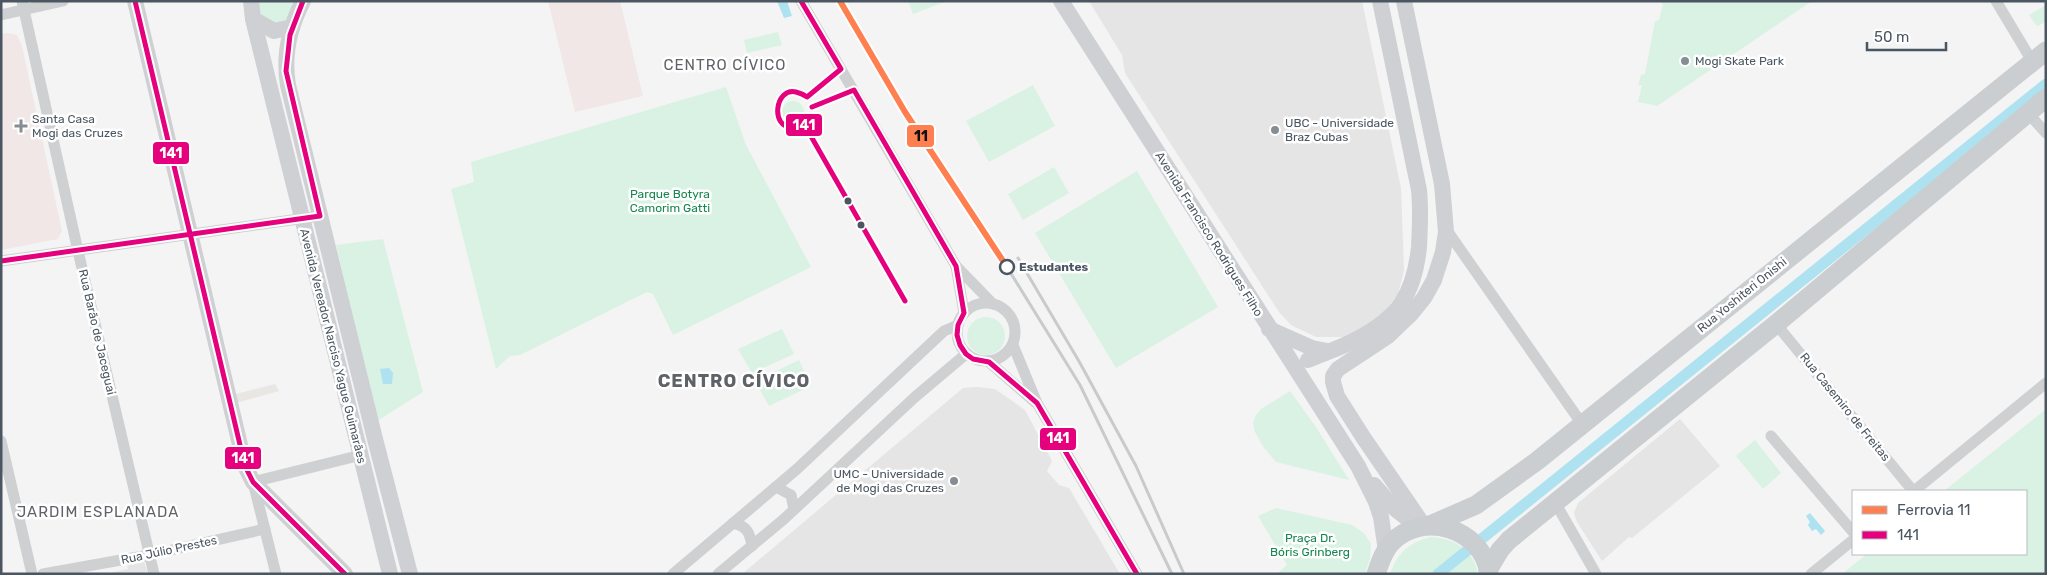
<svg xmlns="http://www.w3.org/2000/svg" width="2047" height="575" viewBox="0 0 2047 575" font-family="Rubik,sans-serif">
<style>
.commercial{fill:#e8e7e3}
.education{fill:#e6e5e6}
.medical{fill:#f1e7e6}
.green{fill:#d9f2e3}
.water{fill:#aee2f0}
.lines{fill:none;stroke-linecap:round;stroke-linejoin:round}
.canal{stroke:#aee2f0;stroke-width:11}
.street{stroke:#ced0d2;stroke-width:11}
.secondary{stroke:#ced0d4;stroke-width:16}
.primary{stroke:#caced1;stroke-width:19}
.rail{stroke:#c9cacc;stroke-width:3}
.bus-1-casing{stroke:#fff;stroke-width:9}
.bus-1{stroke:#e5007d;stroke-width:5}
.rail-1-casing{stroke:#fff;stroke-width:10}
.rail-1{stroke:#ff7f50;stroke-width:6}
.poi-dot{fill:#868d94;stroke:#fff;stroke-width:2}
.bus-dot{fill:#4a5661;stroke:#fff;stroke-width:2}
.stop-dot{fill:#fff;stroke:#4a5661;stroke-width:2.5}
.labels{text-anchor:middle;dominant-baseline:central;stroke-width:5;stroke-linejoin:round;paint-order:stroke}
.poi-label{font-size:12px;fill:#4a5661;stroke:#fff;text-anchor:start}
.park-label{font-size:12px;fill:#17864f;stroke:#fff}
.street-label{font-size:12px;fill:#4a5661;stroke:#fff}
.stop-label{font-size:12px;font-weight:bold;fill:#4a5661;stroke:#fff;text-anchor:start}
.quarter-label{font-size:15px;letter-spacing:1px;fill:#5f6368;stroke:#fff}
.district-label{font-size:18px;font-weight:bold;letter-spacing:1px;fill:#5f6368;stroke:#fff}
.line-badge{stroke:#fff;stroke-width:2}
.badge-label{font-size:14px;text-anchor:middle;font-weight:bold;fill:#fff}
.pale-badge-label{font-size:14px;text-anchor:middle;font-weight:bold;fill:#111}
</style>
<rect width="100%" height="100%" fill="#f4f4f4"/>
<path class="commercial" d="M275 384 279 391 236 403 232 395Z"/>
<g class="education">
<path d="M1089 1H1362L1401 188 1404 270 1398 294 1375 323 1348 337H1316L1291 325 1279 312 1125 73 1122 55Z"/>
<path d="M977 387 995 389 1025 410 1052 461 1047 471 1059 485 1069 488 1120 574H742L963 388Z"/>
<path d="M1680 419 1720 466 1632 538 1629 537 1602 561 1577 522 1574 513 1578 503Z"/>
<path d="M144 561 148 574H106L128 569 127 564Z"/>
</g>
<g class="medical">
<path d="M548 1H620L643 96 575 112Z"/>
<path d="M8 33 17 35 22 46 62 231 58 239 1 250V34Z"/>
</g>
<g class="green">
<path d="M255 1H296L288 22 282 26 262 20Z"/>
<path d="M908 1H947L913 14Z"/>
<path d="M1659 1H1812L1657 106 1638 102 1642 85H1638L1641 75 1645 74 1655 21 1659 20 1663 4Z"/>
<path d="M2046 5V22L2037 26 2029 15Z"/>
<path d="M778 32 782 45 747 53 744 40Z"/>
<path d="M1033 85 1055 126 989 162 966 121Z"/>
<path d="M726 87 746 145 811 267 673 335 653 294 647 292 520 355 510 356 496 369 451 189 474 182 471 162Z"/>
<circle cx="793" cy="112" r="11"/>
<path d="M1054 167 1069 193 1023 220 1008 194Z"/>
<path d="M1137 171 1218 307 1116 368 1035 233Z"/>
<path d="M383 239 423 392 377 421 336 245Z"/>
<circle cx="986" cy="336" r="19"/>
<path d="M782 329 794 354 752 373 738 349Z"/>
<path d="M799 360 811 386 769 406 755 381Z"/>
<path d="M1290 391 1316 427 1349 480 1276 462 1264 448 1255 432 1253 423 1256 415 1261 409Z"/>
<path d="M2046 409V574H1842L1867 554H2026V491H1944Z"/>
<path d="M1755 440 1781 473 1763 489 1736 456Z"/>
<path d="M1276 508 1352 525 1364 533 1371 544 1370 559 1365 574H1277L1287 565 1258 516Z"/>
<path d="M1430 537C1454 538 1473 549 1478 574H1390C1397 553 1409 543 1430 537Z"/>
</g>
<g class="water">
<path d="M777 1H787L792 16 784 18Z"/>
<path d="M389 368 393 373 392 384H383L380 369Z"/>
<path d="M1810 513 1825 531 1821 535 1816 529 1812 531 1808 525 1810 522 1806 516Z"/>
</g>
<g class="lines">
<path class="canal" d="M1438 574 2046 84"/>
<g class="street">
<path d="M22 1 78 251 154 574"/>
<path d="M801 1 956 266 993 304"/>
<path d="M1996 1 2032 61"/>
<path d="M1 15 63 1"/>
<path d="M2028 113 2046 133"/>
<path d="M1446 229 1582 424"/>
<path d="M1 261 320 216"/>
<path d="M956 266 964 313"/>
<circle cx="986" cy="332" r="29"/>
<path d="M1776 324 1913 491"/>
<path d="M1013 345 1037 403 1137 574"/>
<path d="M989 362 1035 402"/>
<path d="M1771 436 1853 532"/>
<path d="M1 441 32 574"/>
<path d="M776 487 791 495 794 509"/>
<path d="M1914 491 2046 383"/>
<path d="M1556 504 1596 574"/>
<path d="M733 523C747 526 750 533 752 546"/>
<path d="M43 574 149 555 265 529"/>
<path d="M276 574 253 482 361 455"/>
<path d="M673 574 797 469 944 331 958 325"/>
<path d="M718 574 784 519 915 397 966 354"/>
<path d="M1811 574 1853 540"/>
</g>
<g class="secondary">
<path d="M135 1 245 466 253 482 345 574"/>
<path d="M251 1 253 19 390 574"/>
<path d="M303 1C289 28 283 55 288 85L375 439 410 574"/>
<path d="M1061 1 1358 466 1376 502 1381 517 1386 551"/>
<path d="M1404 1 1442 184 1446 232 1443 252 1434 280 1424 298 1411 314 1388 336 1338 369 1333 376V382L1337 396 1363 437 1424 526"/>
<path d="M253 19 274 31 292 27"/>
<path d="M1269 329 1312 348 1327 351"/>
<path d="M1308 360C1324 353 1341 348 1357 339 1399 317 1414 294 1419 247 1420 228 1421 209 1419 190L1380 1"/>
<path d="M1374 485 1394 508 1418 527"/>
</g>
<g class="primary">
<path d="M1430 525 1476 505 1537 461 2046 51"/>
<path d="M1488 570 1500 550 1509 540 1776 324 2046 98"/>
<path d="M1376 574C1380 563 1383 552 1391 543 1422 510 1483 528 1489 574"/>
</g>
<g class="rail">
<path d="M1018 258 1080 363 1136 466 1184 574"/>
<path d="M1007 267 1080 385 1172 574"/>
</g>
<defs>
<g id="bus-1">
<path d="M135 1 245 466 253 482 345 574"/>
<path d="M801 1 841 69 807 97C804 95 800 93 796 92 775 87 770 128 792 127 796 127 800 125 804 124L905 301"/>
<path d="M812 107 854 90 956 266 964 313 958 325 957 335 960 345 966 354 973 359 989 362 1037 403 1137 574"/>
<path d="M1 261 320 216 286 71 290 35 303 1"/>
</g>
</defs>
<use href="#bus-1" class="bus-1-casing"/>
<use href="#bus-1" class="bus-1"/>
<defs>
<path id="rail-1" d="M840 1 905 112 1007 267"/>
</defs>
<use href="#rail-1" class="rail-1-casing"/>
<use href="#rail-1" class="rail-1"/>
</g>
<g class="poi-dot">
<circle cx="1685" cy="61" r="5"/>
<path d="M18.5 118.5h5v5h5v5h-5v5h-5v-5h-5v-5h5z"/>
<circle cx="1275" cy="130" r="5"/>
<circle cx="954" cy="481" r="5"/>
</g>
<g class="bus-dot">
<circle cx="848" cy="201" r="4.5"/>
<circle cx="861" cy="225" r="4.5"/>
</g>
<circle class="stop-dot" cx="1007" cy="267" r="7"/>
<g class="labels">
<g class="poi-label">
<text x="1695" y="61">Mogi Skate Park</text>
<text x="32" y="119">Santa Casa<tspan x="32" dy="14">Mogi das Cruzes</tspan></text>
<text x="1285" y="123">UBC - Universidade<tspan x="1285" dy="14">Braz Cubas</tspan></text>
<text x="944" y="474" text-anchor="end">UMC - Universidade<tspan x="944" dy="14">de Mogi das Cruzes</tspan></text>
</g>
<g class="park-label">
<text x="670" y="194">Parque Botyra<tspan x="670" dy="14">Camorim Gatti</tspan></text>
<text x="1310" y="538">Praça Dr.<tspan x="1310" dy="14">Bóris Grinberg</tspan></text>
</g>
<g class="street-label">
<text transform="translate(1209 234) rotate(58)">Avenida Francisco Rodrigues Filho</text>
<text transform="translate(1742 295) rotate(-39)">Rua Yoshiteri Onishi</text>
<text transform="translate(97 332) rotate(77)">Rua Barão de Jaceguai</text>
<text transform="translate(333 346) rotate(76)">Avenida Vereador Narciso Yague Guimarães</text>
<text transform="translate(1845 407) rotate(51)">Rua Casemiro de Freitas</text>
<text transform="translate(169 550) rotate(-12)">Rua Júlio Prestes</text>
</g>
<g class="stop-label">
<text x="1019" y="267">Estudantes</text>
</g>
<g class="quarter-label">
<text x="725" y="65">CENTRO CÍVICO</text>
<text x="98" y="512">JARDIM ESPLANADA</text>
</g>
<g class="district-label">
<text x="734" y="381">CENTRO CÍVICO</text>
</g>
</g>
<g class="line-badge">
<rect x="785" y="113" width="38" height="24" rx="5" fill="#e5007d"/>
<rect x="906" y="124" width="29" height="24" rx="5" fill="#ff7f50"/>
<rect x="152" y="141" width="38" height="24" rx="5" fill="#e5007d"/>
<rect x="1039" y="427" width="38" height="24" rx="5" fill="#e5007d"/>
<rect x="224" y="446" width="38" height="24" rx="5" fill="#e5007d"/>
</g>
<g class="badge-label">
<text x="804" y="130">141</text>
<text x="171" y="158">141</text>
<text x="1058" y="443">141</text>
<text x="243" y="463">141</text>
</g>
<g class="pale-badge-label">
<text x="921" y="141">11</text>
</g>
<rect width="2047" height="575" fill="none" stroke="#4a5661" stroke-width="5"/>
<rect x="1852" y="490" width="175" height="65" fill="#ffffff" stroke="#b7bbc0"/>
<rect x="1862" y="506" width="25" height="8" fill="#ff7f50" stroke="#b7bbc0"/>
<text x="1897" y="515" font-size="15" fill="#4a5661">Ferrovia 11</text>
<rect x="1862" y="531" width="25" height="8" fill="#e5007d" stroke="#b7bbc0"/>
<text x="1897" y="540" font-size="15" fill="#4a5661">141</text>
<path d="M1867 42v8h79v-8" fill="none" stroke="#4a5661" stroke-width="2.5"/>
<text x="1874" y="42" font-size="15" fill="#4a5661" stroke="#ffffff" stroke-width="4" paint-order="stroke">50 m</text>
</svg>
